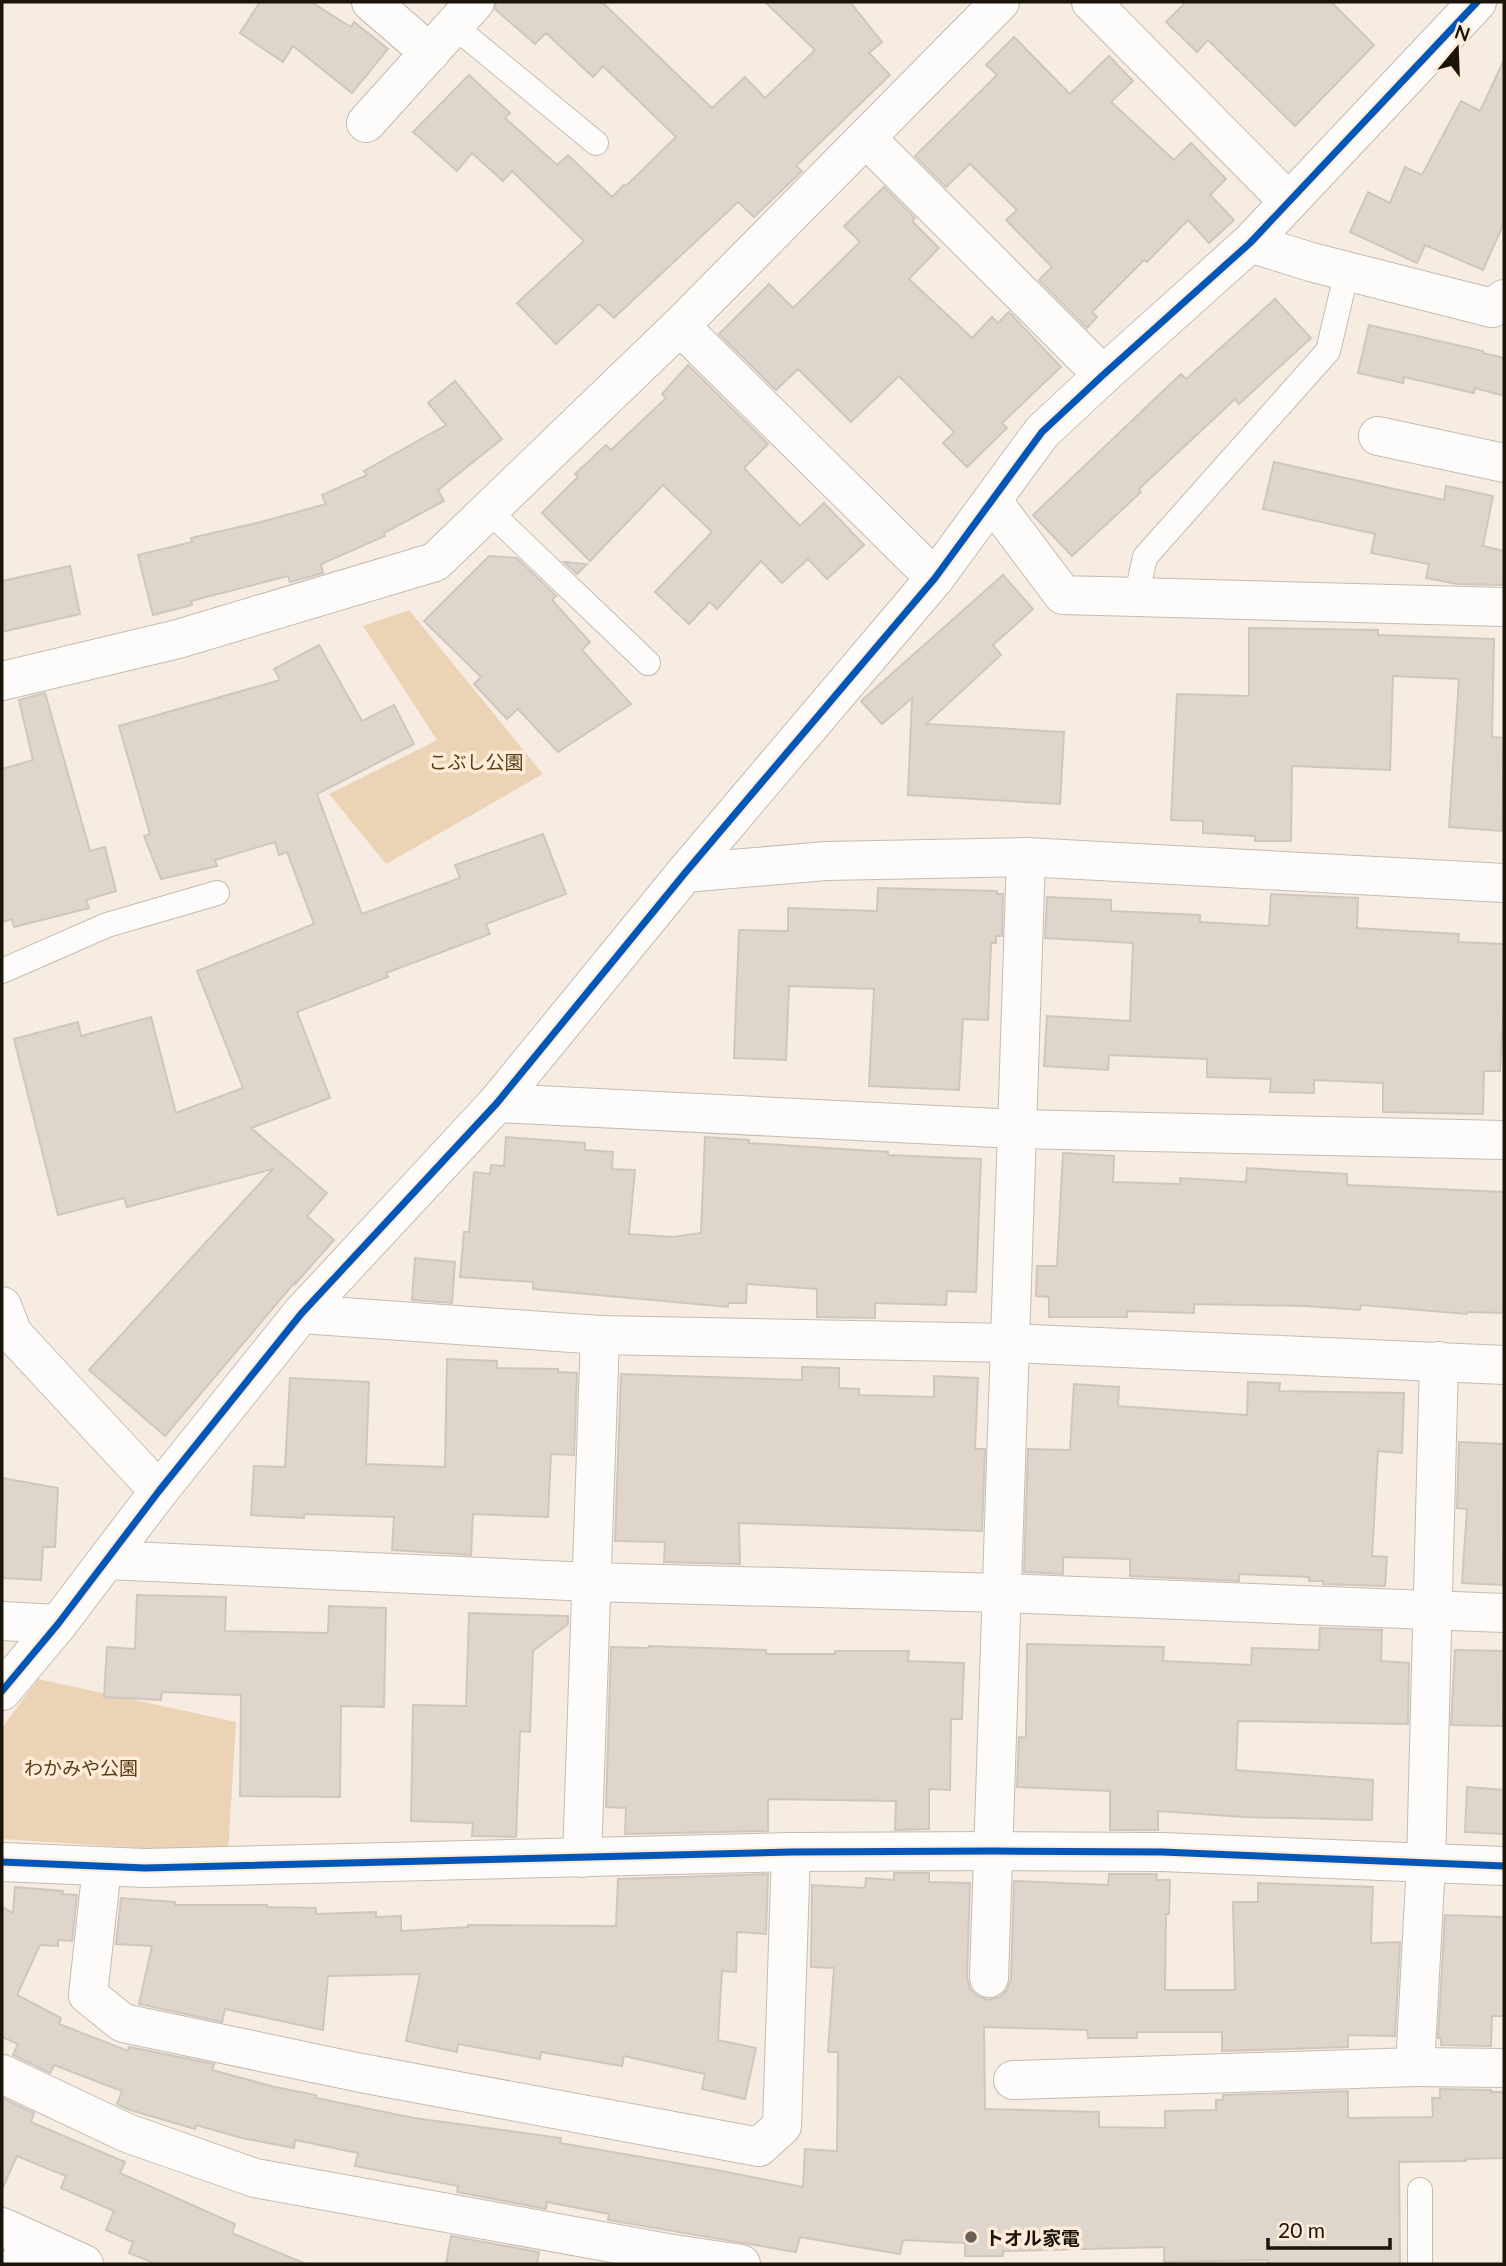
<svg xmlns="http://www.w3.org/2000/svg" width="1506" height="2266" viewBox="0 0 1506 2266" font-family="Lato,'Noto Sans JP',sans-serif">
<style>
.green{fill:#ecd3b6}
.building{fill:#ded5cc;stroke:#cfc6bd;stroke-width:2}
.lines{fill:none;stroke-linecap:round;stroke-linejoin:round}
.service-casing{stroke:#c4bcb2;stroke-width:26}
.minor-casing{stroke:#c4bcb2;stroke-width:40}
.tertiary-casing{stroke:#c4bcb2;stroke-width:40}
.service{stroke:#fefcfa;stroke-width:24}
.minor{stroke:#fefcfa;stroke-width:38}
.tertiary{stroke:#fefcfa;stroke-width:38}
.cycleway-casing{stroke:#feecd9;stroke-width:11}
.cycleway{stroke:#0057b8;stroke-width:7}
.poi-dot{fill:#686056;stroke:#feecd9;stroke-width:2.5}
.labels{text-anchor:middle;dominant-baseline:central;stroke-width:7;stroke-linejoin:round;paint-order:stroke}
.park-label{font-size:19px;fill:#5a3c16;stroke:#feecd9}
.poi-label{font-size:19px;font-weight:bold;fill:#1b140b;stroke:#feecd9;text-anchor:start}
</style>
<rect width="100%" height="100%" fill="#f6ece1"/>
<g class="green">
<path d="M409 610 543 774 386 864 329 794 437 740 363 626Z"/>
<path d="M38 1679 236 1722 228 1854 2 1839V1728Z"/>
</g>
<g class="building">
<path d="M260 2H311L351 27 354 22 388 49 352 93 293 46 283 62 240 33Z"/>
<path d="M496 2H602L712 108 745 77 765 98 815 50 765 2H850L882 42 869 53 890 75 796 166 802 171 754 217 738 202 614 318 599 304 556 344 517 303 584 241 512 171 503 181 472 153 457 171 413 132 469 75 510 113 505 118 557 165 568 155 612 197 624 185 626 186 676 137 603 66 593 77 546 33 535 44 495 9Z"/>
<path d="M1186 2H1331L1374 45 1295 126 1208 40 1197 52 1166 22Z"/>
<path d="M1014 37 1070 94 1109 56 1133 81 1111 102 1174 160 1191 143 1226 179 1210 195 1234 220 1209 243 1188 220 1147 262 1144 260 1092 312 1097 317 1087 328 1039 280 1052 267 1006 220 1017 210 970 164 946 187 915 156 997 75 986 65Z"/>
<path d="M1504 60V223L1483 270 1425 245 1417 263 1350 232 1368 192 1390 203 1405 167 1422 175 1461 101 1480 111Z"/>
<path d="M884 187 915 218 912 221 939 248 909 279 972 338 992 317 998 323 1009 312 1061 367 1002 423 1007 428 967 467 943 443 954 432 899 376 851 422 798 369 776 390 719 334 769 284 793 308 860 242 844 226Z"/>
<path d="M1275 299 1311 338 1239 404 1235 399 1139 489 1141 492 1072 556 1033 515 1181 374 1186 379Z"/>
<path d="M1369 325 1483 351V353L1504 358V396L1475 388 1474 393 1404 377 1403 383 1358 373Z"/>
<path d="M688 365 768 444 744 468 800 526 824 503 864 545 827 579 808 559 782 583 761 561 717 609 710 602 689 624 655 592 712 532 663 485 590 561 542 513 578 477 575 474 606 445 611 450 666 398 662 394Z"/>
<path d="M455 381 502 439 438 490 444 501 384 533 385 536 321 564 323 573 290 582 288 576 191 601 192 605 153 615 138 555 192 542 191 538 261 522 326 504 322 495 367 475 364 471 446 425 428 403Z"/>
<path d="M1274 462 1444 500 1446 486 1493 496 1483 546 1504 551V585L1457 584 1426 578 1429 564 1371 553 1375 534 1263 509Z"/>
<path d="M489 556 517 558 556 596 552 600 590 642 582 650 631 704 558 752 518 709 507 719 474 684 481 677 424 621Z"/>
<path d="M564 562 587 564 577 574Z"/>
<path d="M70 566 80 614 2 632V581Z"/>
<path d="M1003 575 1033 609 993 645 1001 655 926 724 1064 732 1060 804 908 795 912 698 882 724 861 701Z"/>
<path d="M1249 628 1378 630V635L1494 639 1492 737 1504 738 1502 831 1449 827 1459 679 1393 676 1390 770 1292 766 1291 841H1255V836L1203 833V821L1171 820 1177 694 1249 696Z"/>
<path d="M319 645 362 721 394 705 414 744 317 794 362 914 460 878 455 865 543 834 566 894 486 924 490 934 386 973 388 977 297 1012 330 1098 251 1128 327 1193 307 1216 334 1240 295 1284V1282L165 1436 89 1370 273 1169 127 1207 124 1198 58 1215 14 1039 78 1022 81 1036 151 1017 176 1113 243 1088 197 971 314 924 287 852 279 855 275 842 215 860 217 866 161 879 144 836 150 834 119 726 280 680 274 669Z"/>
<path d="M45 693 90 851 105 847 116 891 86 900 89 908 14 927 12 919 2 922V769L33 760 19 700Z"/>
<path d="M878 888 997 891V894H1003L1002 936H996V943H991L988 1020 963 1019 959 1090 869 1086 874 989 789 986 786 1060 734 1058 739 930 788 931V908L877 911Z"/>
<path d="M1271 894 1358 898 1357 928 1459 934 1458 942 1504 944V1001L1500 1071H1484L1483 1114 1383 1112V1083L1314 1080V1093L1270 1092 1271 1079 1207 1077V1059L1109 1055 1108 1070 1044 1066 1047 1016 1130 1021 1133 943 1045 938 1047 897 1111 900V911L1200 915V922L1269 926Z"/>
<path d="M506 1137 585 1143V1150L613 1152 612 1169 635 1170 629 1234 673 1237 701 1233 705 1137 749 1140V1143L888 1152V1155L981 1159 976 1292 947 1291 946 1305 875 1303V1318L817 1317V1289L747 1284 746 1303H728V1307L533 1289V1282L460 1277 464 1232H469L474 1172 490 1174 491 1165 504 1166Z"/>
<path d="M1063 1153 1114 1156 1113 1182 1180 1184V1178L1246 1182 1247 1168 1347 1174V1185L1504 1192V1313L1468 1312 1467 1314 1361 1305 1360 1310 1306 1306 1194 1304V1313L1127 1311V1317H1049V1297L1036 1296 1037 1266H1057Z"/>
<path d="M415 1258 455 1262 452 1303 412 1300Z"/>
<path d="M447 1359 497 1361V1368L558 1369V1372L577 1373 574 1455 551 1454 548 1517 473 1514 471 1555 392 1550 394 1517 304 1514V1518L251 1515 254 1466 285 1467 290 1378 369 1382 366 1464 445 1467Z"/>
<path d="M802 1367 839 1368V1388L859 1389V1395L934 1397V1376L978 1378 975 1449H985L982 1531 739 1523 740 1564 664 1562 665 1542 615 1541 621 1374 802 1380Z"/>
<path d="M1248 1382 1280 1383 1279 1391 1404 1393 1402 1453 1378 1451 1372 1556 1387 1557 1385 1586 1323 1584V1581H1309V1577L1239 1574V1581L1130 1576V1559L1063 1557V1574L1024 1572 1028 1449 1070 1450 1074 1384 1119 1387 1118 1406 1247 1415Z"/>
<path d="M1459 1442 1504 1444 1503 1585 1462 1583 1467 1509 1457 1508Z"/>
<path d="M2 1478 58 1488 55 1547H43L41 1580 2 1578Z"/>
<path d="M137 1595 226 1597 225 1631 328 1633 329 1606 386 1608 384 1707 341 1706 340 1797 240 1796 241 1695 162 1692 161 1700 104 1697 107 1647 135 1649Z"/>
<path d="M469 1613 568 1616V1624L533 1651 530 1732 520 1731 516 1837 472 1836 473 1823 411 1821 413 1705 466 1706Z"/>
<path d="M1320 1628 1382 1630 1381 1661 1409 1663 1408 1724 1238 1721 1236 1770 1373 1780 1372 1820 1245 1817 1158 1811V1830H1110V1791L1017 1787 1019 1737 1026 1738 1027 1644 1164 1647 1163 1661 1251 1665 1252 1648 1319 1650Z"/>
<path d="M649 1646 766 1650V1654H835V1651H909L908 1661 964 1663 962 1719H951L950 1790 929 1789V1829L895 1830 896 1801 768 1799V1831L625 1834 626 1808 606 1807 611 1647 649 1648Z"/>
<path d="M1455 1650 1504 1651 1503 1726 1451 1725Z"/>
<path d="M1467 1787 1504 1790V1834L1465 1832Z"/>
<path d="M894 1873H929V1882L970 1883 967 1978 970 1989 977 1996 988 2000 1000 1997 1007 1990 1011 1979 1014 1881 1108 1885 1109 1874H1157L1156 1880H1170L1169 1914H1166L1165 1990H1235L1233 1902H1258V1883L1373 1887 1371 1943 1400 1942 1395 2036 1348 2035V2047L1222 2051V2032H1137V2038H1088L1087 2030 984 2027 985 2109 1099 2112V2127L1165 2128V2111L1216 2110V2100H1223V2095L1348 2091V2118L1433 2117 1432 2098H1440V2089L1491 2090V2092H1504V2158L1466 2159V2161L1399 2162 1400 2264H1268V2260L1164 2262V2247L1003 2251V2256H965V2243L903 2240 900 2254 800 2237 796 2252 608 2220 609 2214 547 2202 546 2209 457 2192 458 2186 355 2166 358 2153 295 2140 294 2148 242 2138 196 2125 195 2129 130 2110 117 2104 122 2091 54 2065 50 2073 13 2055 18 2044 2 2037V1907L13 1913 15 1887 63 1891 62 1894 77 1895 72 1941 58 1940V1946L40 1945 17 1995 61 2018 59 2024 128 2051 129 2047 214 2064 212 2070 275 2087 316 2095V2098L414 2118 561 2138 560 2143 711 2169 803 2187 805 2149 837 2151 838 2052H828L834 1968 811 1967 812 1885 865 1888 866 1878 894 1880Z"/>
<path d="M768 1874 766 1934 737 1932 736 1972 722 1971 718 2040 756 2048 745 2099 702 2089 705 2074 624 2056 622 2066 541 2052 540 2059 458 2044 457 2052 406 2041 420 1974 328 1976 323 2030 225 2009 222 2022 139 2004 152 1946 116 1944 121 1898 175 1902V1905H267V1907L316 1908V1914L376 1912V1917L401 1916V1931L468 1927V1925L616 1926 618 1879Z"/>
<path d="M1445 1915 1504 1917V2016H1492L1491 2046 1441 2045V2038H1438Z"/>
<path d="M2 2098 34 2113 31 2122 125 2162 120 2173 235 2224 232 2233 306 2264H156L129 2253 133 2242 106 2230 114 2211 61 2188 66 2176 17 2156 2 2189Z"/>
<path d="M451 2236 539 2252 537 2264H446Z"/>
</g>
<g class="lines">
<defs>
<g id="service">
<path d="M454 26 596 143"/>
<path d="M488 510 648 663"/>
<path d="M1136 598 1145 557 1328 351 1347 271"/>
<path d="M2 971 107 925 217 893"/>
<path d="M1420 2264V2190"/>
</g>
<g id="minor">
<path d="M371 2 430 53"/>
<path d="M1091 2 1289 202"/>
<path d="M366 123 475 2"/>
<path d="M866 138 1103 375"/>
<path d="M1250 243 1311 262 1492 308 1504 299"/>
<path d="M680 326 935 578"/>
<path d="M1378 436 1504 463"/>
<path d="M993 502 1063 595 1504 607"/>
<path d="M2 681 178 639 435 562 680 326 1000 2"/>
<path d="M685 873 826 861 1026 857 1504 883"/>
<path d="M497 1103 1017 1129 1504 1140"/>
<path d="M2 1306 13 1334 159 1491"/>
<path d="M301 1314 600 1335"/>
<path d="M107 1560 590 1582 1002 1593 1504 1613"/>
<path d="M2 1621 58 1624"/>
<path d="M2 1691 58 1624 159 1491 301 1314 497 1103 685 873 935 578 1042 432 1103 375 1250 243 1477 2"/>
<path d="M582 1858 600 1335 1010 1343 1504 1365"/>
<path d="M2 1862 145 1868 791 1852 994 1851 1162 1852 1504 1866"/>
<path d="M102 1867 88 1995 123 2023 361 2073 759 2147 782 2126 791 1852"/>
<path d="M989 1978 1026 857"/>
<path d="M1415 2067 1504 2068"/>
<path d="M2 2074 127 2133 255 2178 667 2253 741 2264"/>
<path d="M1013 2080 1415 2067 1426 1863 1439 1361"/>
<path d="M19 2264 31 2240"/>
</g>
<path id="tertiary" d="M2 2227 84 2264"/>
</defs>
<use href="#service" class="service-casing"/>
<use href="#minor" class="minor-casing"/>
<use href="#tertiary" class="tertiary-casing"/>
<use href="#service" class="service"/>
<use href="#minor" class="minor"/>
<use href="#tertiary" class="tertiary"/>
<defs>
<g id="cycleway">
<path d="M2 1691 58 1624 159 1491 301 1314 497 1103 685 873 935 578 1042 432 1103 375 1250 243 1477 2"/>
<path d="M2 1862 145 1868 791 1852 994 1851 1162 1852 1504 1866"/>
</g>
</defs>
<use href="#cycleway" class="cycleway-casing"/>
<use href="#cycleway" class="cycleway"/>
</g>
<circle class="poi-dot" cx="971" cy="2237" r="7"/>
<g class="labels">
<g class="park-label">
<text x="476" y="761">こぶし公園</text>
<text x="81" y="1767">わかみや公園</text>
</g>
<g class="poi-label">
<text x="985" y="2237">トオル家電</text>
</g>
</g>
<rect width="1506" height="2266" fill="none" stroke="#1b140b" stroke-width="7"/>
<g transform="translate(1457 49) rotate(19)" stroke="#feecd9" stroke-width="5" paint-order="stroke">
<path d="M0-5L12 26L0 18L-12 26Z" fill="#1b140b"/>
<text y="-10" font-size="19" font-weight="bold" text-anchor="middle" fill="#1b140b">N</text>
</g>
<path d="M1268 2238v10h122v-10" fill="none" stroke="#1b140b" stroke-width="3.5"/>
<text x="1278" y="2238" font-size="21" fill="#1b140b" stroke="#feecd9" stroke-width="5" paint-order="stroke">20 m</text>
</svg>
